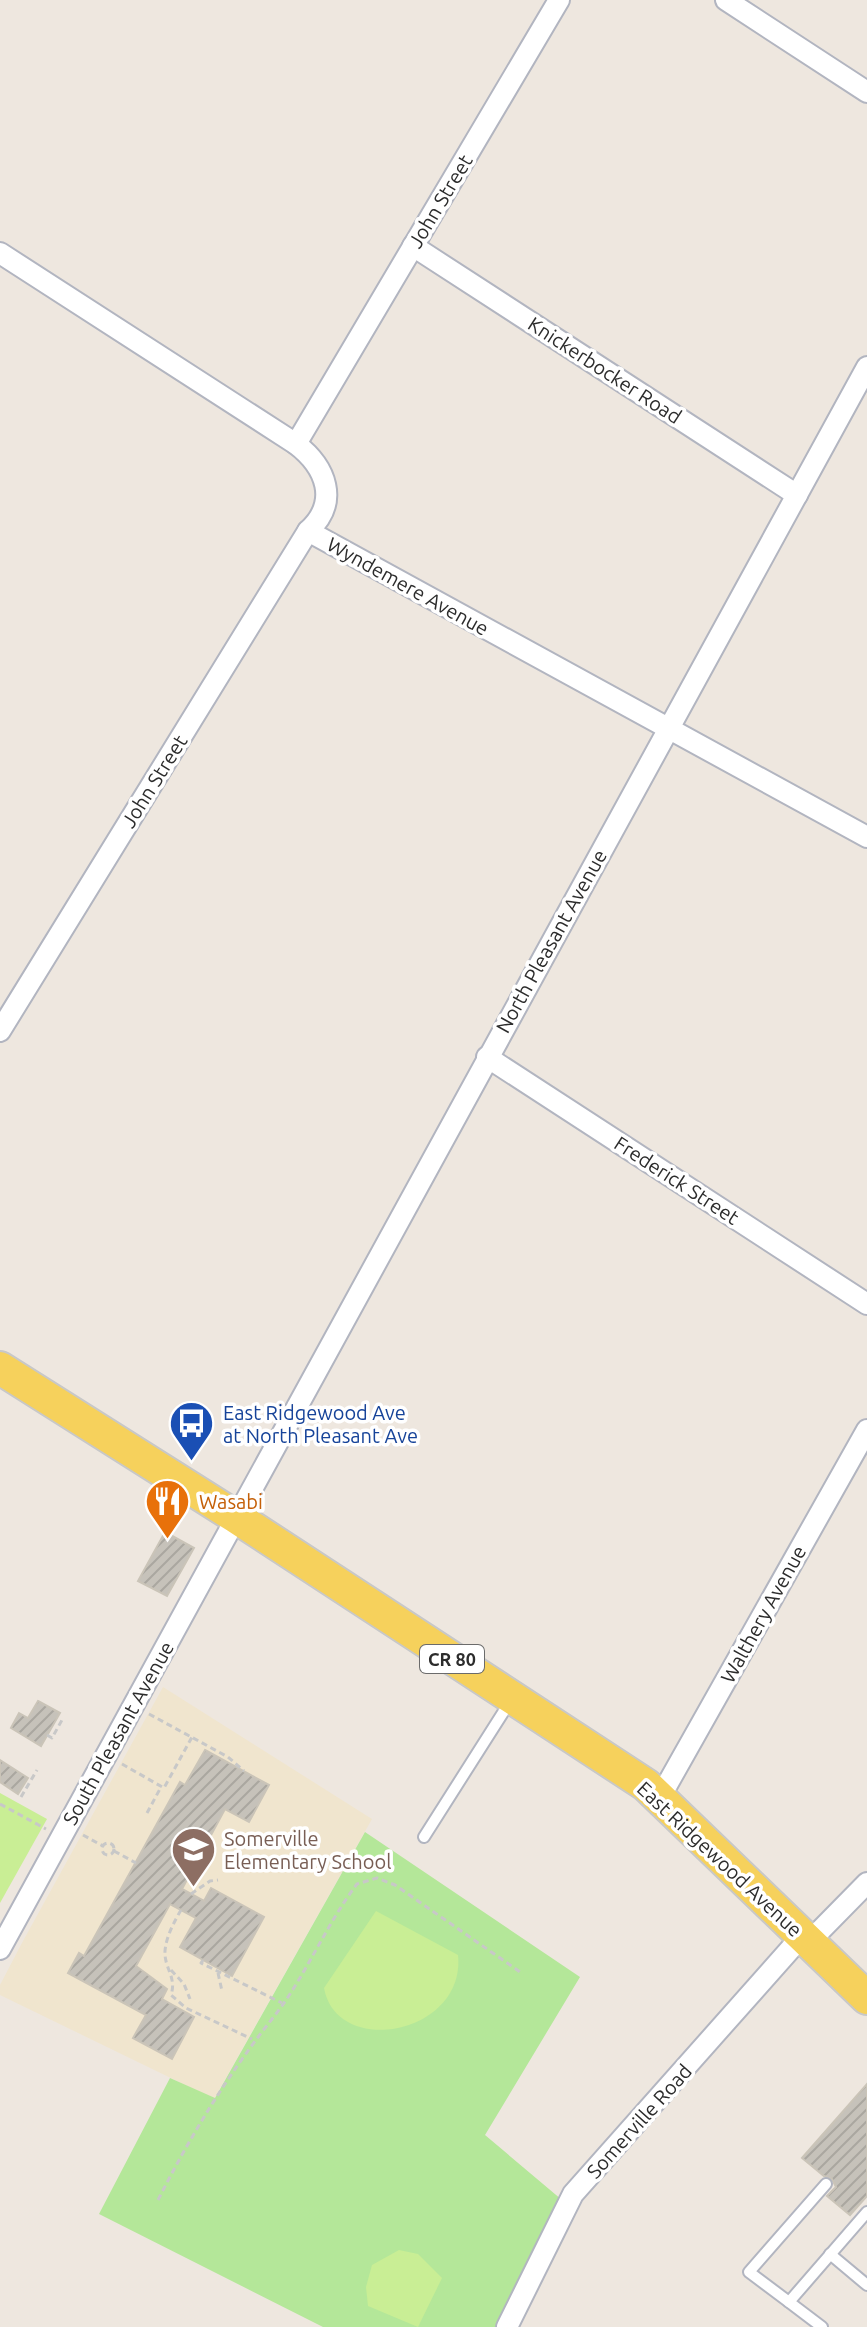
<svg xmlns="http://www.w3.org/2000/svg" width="867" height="2327" viewBox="0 0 867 2327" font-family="Ubuntu,sans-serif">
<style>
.education{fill:#f0e5ce}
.park{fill:#b4e799}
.pitch{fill:#c9ee95}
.building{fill:url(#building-hatch);stroke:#cac4b8;stroke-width:2}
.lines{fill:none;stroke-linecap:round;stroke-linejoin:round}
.service-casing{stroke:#b2b5c0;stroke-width:14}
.minor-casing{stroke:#b2b5c0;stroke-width:24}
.primary-casing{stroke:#c8c8c8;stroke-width:36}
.path{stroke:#c8c8c8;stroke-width:3;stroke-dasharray:6 4;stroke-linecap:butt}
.service{stroke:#fff;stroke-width:10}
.minor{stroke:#fff;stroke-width:20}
.primary{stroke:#f6d15c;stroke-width:32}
.labels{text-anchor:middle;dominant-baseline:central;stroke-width:7;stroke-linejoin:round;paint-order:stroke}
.shield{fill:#fff;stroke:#6b6b6b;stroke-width:2}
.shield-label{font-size:18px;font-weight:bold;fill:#2c2c2c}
.street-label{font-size:20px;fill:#2c2c2c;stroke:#fff}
.transit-label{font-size:20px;fill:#164399;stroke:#fff;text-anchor:start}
.food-label{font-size:20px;fill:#c56008;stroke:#fff;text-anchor:start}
.education-label{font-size:20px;fill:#785e54;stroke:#fff;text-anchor:start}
</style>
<defs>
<pattern id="building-hatch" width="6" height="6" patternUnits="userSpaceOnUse" patternTransform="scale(2)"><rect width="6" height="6" fill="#c6c2ba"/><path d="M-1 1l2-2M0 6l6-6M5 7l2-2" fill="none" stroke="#aaa7a0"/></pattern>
</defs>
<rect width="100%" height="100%" fill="#eee7df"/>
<path class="education" d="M163 1687 372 1819 214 2099 0 1995V1985L23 1941Z"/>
<path class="park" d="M365 1832 580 1977 485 2135 562 2200 496 2327H323L99 2214 170 2078 215 2098Z"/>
<g class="pitch">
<path d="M0 1793 47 1819 0 1903Z"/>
<path d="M376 1911 458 1955C466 2034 337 2059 324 1988Z"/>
<path d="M399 2250 418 2254 442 2278 418 2327 368 2306 366 2287 372 2265Z"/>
</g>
<g class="building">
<path d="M165 1532 194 1548 167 1596 138 1581Z"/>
<path d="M38 1701 60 1713 41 1746 11 1728 19 1713 28 1718Z"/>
<path d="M205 1750 269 1785 249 1822 225 1809 182 1889 204 1901 211 1888 264 1917 232 1976 180 1947 196 1918 170 1904 136 1966 167 1989 162 1999 194 2017 172 2059 133 2038 146 2015 68 1973 79 1953 84 1956 180 1782 185 1785Z"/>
<path d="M0 1760 28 1778 18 1794 0 1782Z"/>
<path d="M867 2084V2196L850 2215 827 2196 836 2187 832 2179 824 2176 802 2158Z"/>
</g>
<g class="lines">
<defs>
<g id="service">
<path d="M424 1837 511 1700"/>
<path d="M826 2184 749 2272 789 2302 867 2212"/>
<path d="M830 2254 867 2285"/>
<path d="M789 2302 822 2327"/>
</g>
<g id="minor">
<path d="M726 0 867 92"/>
<path d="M413 246 797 495"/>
<path d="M0 253 296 444C326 467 340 502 308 531L0 1031"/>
<path d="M296 444 559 0"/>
<path d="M308 531 867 837"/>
<path d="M487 1057 867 1304"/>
<path d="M659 1799 867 1430"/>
<path d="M809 1942 867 1883"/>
<path d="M0 1949 867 367"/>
<path d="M507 2327 573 2194 802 1936"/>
</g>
<path id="primary" d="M0 1368 236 1517 646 1785 867 1998"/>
</defs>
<use href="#service" class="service-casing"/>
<use href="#minor" class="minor-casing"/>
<use href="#primary" class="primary-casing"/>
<g class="path">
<path d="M149 1714 228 1757 244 1771"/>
<path d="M47 1735 52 1738 62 1720"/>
<path d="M122 1764 164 1788 192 1737"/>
<path d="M21 1797 37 1770"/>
<path d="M0 1804 46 1829"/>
<path d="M147 1813 161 1787"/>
<path d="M83 1835 103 1846"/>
<circle cx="108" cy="1849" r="6"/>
<path d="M114 1851 136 1863"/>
<path d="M191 1894 210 1881 218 1880"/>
<path d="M181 1910C174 1922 166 1937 165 1951 164 1968 177 1977 171 1995L186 2008 252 2039"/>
<path d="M203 1960 201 1963 282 2003"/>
<path d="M171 1970 184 1984 190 1999"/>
<path d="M218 1973 222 1991"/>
<path d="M158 2200C191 2135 227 2076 272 2019 305 1978 325 1926 357 1884L377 1878 395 1885 523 1974"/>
</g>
<use href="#service" class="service"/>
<use href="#minor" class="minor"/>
<use href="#primary" class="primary"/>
</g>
<defs>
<symbol id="bus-pin" viewBox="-11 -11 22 30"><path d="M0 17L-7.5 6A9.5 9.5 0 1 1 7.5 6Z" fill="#1a4fb4" stroke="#fff"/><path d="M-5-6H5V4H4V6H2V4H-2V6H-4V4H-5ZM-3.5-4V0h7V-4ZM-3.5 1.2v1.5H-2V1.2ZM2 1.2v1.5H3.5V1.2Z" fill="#fff"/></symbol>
<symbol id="restaurant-pin" viewBox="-11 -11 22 30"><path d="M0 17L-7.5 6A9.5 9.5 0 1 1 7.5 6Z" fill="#e8710a" stroke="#fff"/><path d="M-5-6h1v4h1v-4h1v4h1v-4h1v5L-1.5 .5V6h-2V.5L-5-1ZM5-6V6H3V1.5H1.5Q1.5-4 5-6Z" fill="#fff"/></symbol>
<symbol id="school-pin" viewBox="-11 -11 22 30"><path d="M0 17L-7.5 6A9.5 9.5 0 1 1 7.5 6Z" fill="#8d6e63" stroke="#fff"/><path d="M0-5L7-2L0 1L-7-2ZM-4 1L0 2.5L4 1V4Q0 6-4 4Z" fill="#fff"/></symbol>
</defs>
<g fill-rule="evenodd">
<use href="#bus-pin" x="166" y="1398" width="51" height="69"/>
<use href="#restaurant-pin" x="142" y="1476" width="51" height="69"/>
<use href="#school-pin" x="168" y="1824" width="51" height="69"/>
</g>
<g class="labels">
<rect class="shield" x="420" y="1645" width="64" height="28" rx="6"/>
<g class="shield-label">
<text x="452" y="1659">CR 80</text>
</g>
<g class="street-label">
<text transform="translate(440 201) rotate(-59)">John Street</text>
<text transform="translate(605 370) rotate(33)">Knickerbocker Road</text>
<text transform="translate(408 586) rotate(29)">Wyndemere Avenue</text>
<text transform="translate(154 781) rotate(-58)">John Street</text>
<text transform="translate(551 941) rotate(-61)">North Pleasant Avenue</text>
<text transform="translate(677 1180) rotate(33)">Frederick Street</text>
<text transform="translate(763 1614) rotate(-61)">Walthery Avenue</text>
<text transform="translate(118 1733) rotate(-61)">South Pleasant Avenue</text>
<text transform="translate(720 1859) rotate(43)">East Ridgewood Avenue</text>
<text transform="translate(639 2121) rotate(-48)">Somerville Road</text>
</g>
<g class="transit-label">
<text x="223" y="1412">East Ridgewood Ave<tspan x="223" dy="23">at North Pleasant Ave</tspan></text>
</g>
<g class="food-label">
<text x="199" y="1501">Wasabi</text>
</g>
<g class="education-label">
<text x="224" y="1838">Somerville<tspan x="224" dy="23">Elementary School</tspan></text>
</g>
</g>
</svg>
